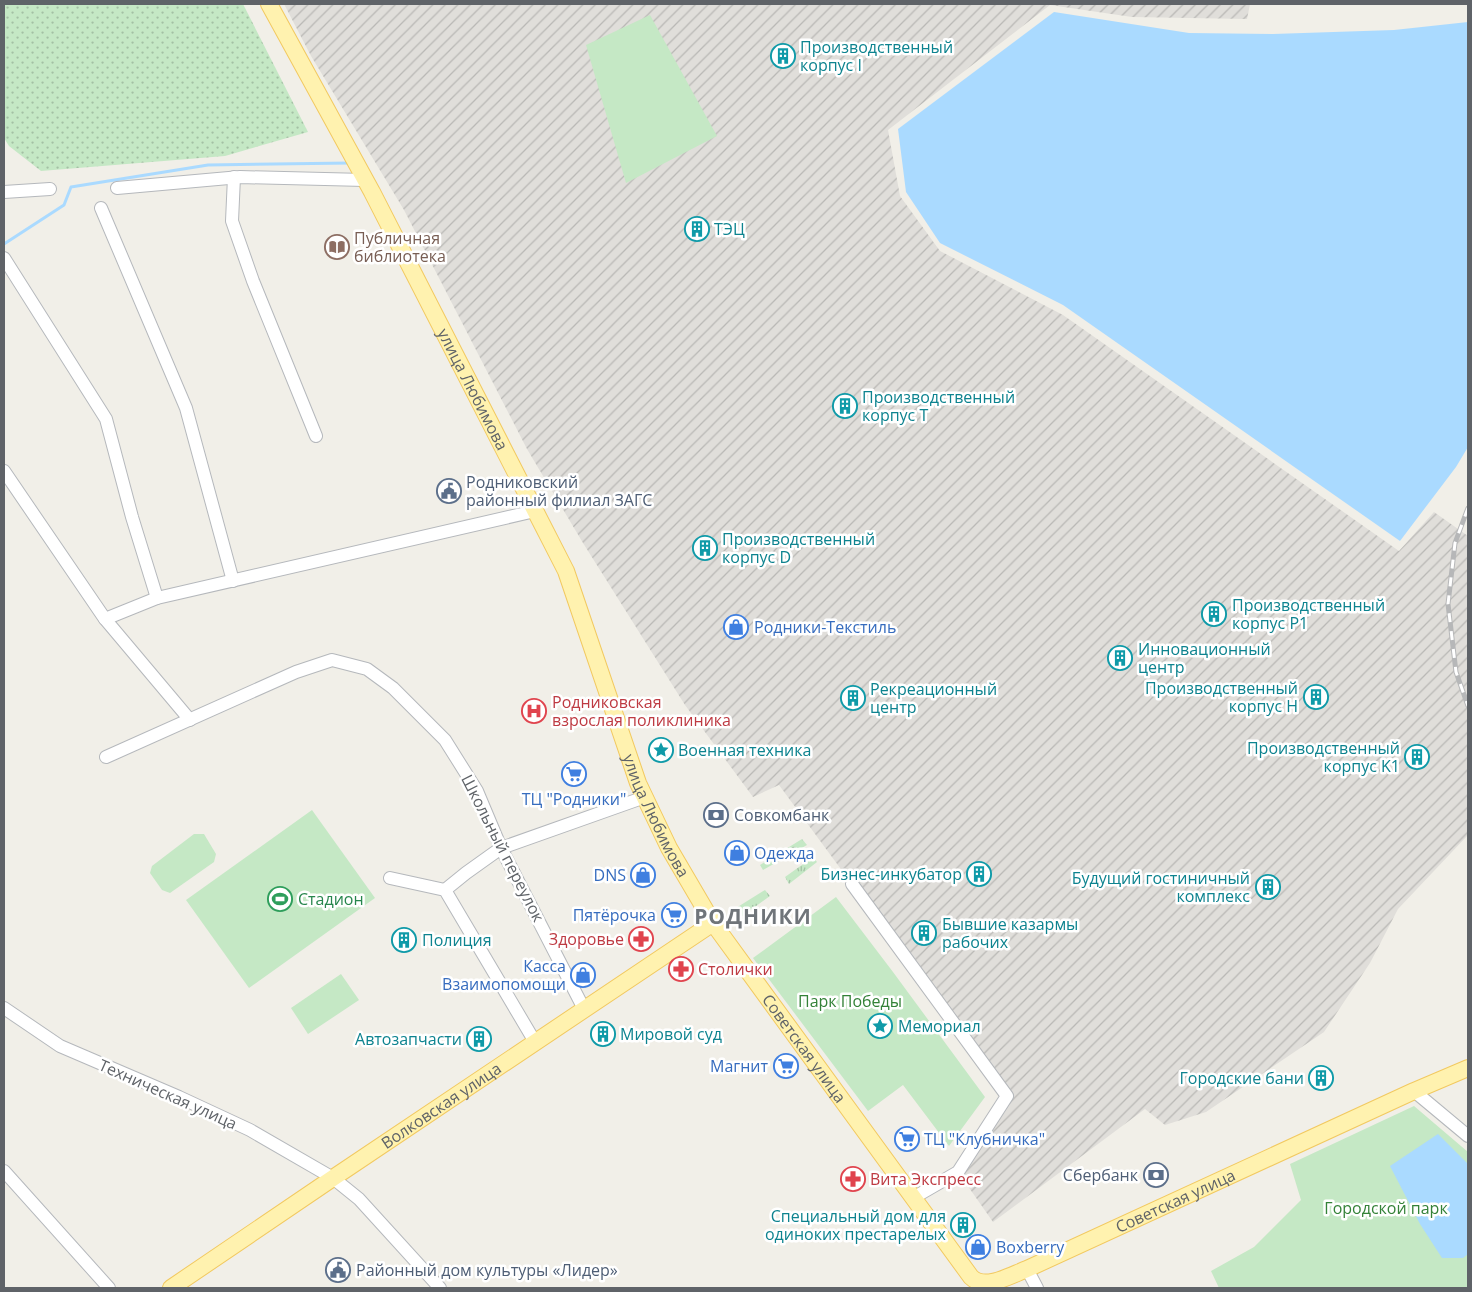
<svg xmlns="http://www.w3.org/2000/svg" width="1472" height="1292" viewBox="0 0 1472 1292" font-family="'Open Sans',sans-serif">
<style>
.industrial{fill:url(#industrial-furrows)}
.grass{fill:url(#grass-tufts)}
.forest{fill:url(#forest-crowns)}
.park{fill:#c5e8c5}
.garden{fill:url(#garden-dots)}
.water{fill:#aadaff}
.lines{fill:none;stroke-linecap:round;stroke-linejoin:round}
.stream{stroke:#aadaff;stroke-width:3}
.minor-casing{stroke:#b5b8bc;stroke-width:14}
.major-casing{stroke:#f2c960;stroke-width:18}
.minor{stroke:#fff;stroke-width:12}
.major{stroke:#fff2af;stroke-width:16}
.rail-casing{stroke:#b6b7b8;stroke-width:5}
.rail{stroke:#fff;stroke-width:3;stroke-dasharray:9;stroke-linecap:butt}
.labels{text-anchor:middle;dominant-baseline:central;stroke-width:5;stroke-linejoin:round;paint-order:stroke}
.culture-label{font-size:16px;fill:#0d838f;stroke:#fff;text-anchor:start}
.education-label{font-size:16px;fill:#785e54;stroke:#fff;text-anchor:start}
.street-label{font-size:16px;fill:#5f6368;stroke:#fff}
.service-label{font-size:16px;fill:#4e5e75;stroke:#fff;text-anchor:start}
.shop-label{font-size:16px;fill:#366cbe;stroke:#fff;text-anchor:start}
.health-label{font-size:16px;fill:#be3a42;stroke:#fff;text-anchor:start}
.leisure-label{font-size:16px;fill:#27864d;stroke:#fff;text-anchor:start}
.park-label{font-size:16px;fill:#348238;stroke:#fff}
.district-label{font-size:21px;font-weight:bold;letter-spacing:1px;fill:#70757a;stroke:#fff}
</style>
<defs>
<pattern id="industrial-furrows" width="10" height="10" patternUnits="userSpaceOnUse" patternTransform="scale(1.25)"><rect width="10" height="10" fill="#e0deda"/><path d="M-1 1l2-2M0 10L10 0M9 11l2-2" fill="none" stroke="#b9b8b5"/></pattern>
<pattern id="grass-tufts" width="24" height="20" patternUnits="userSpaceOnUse" patternTransform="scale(1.25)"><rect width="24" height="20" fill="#c5e8c5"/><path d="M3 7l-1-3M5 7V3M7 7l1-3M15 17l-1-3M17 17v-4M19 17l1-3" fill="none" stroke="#a3c0a4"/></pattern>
<pattern id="forest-crowns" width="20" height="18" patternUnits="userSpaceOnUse" patternTransform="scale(1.25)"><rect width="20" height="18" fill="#c5e8c5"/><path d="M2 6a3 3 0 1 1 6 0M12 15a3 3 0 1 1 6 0" fill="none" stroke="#a3c0a4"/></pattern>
<pattern id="garden-dots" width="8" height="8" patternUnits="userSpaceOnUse" patternTransform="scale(1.25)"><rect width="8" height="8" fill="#c5e8c5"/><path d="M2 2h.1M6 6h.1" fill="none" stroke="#a3c0a4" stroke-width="1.8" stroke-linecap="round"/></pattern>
</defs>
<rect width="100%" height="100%" fill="#f1efe8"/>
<path class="industrial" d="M284 4H1250L1247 19 1132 17 1050 5 888 130 900 196 940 251 1063 315 1399 551 1434 512 1468 536V835L1398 909 1370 963 1324 1032 1206 1112 1165 1125 1145 1109 993 1222 958 1172 1007 1095 779 785 753 797 685 705 583 543 527 449 404 210 311 56Z"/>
<g class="grass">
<path d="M813 857 817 862 789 884 785 877Z"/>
<path d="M765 890 770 896 741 917 736 908Z"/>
</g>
<path class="forest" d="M802 839 807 845 763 870 760 865Z"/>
<g class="park">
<path d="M650 15 717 136 626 183 586 45Z"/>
<path d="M312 810 375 898 249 988 186 900Z"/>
<path d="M194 834H204L216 854 214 862 170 893 162 890 150 873 152 866Z"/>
<path d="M836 897 893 972 985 1097 949 1146 903 1085 868 1111 753 958Z"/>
<path d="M341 974 359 1000 308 1034 291 1008Z"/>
<path d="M1414 1106 1468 1152V1288H1219L1211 1271 1254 1247 1301 1200 1290 1164Z"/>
</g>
<path class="garden" d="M4 4H243L308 132 225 156 41 171 9 146 4 138Z"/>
<g class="water">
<path d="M1054 12 1189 33 1273 34 1394 30 1468 22V447L1456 467 1400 541 1063 305 940 243 906 192 898 129Z"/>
<path d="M1438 1134 1468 1164V1254L1463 1258H1442L1420 1224 1390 1166Z"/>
</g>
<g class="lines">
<path class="stream" d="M4 244 64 205 71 187 208 165 351 163"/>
<defs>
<g id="minor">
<path d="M234 177 232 221 253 281 316 436"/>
<path d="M117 188 240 177 365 180"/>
<path d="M4 192 50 189"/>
<path d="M101 208 186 408 233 581"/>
<path d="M4 258 106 419 132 517 157 598"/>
<path d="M4 471 105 619 190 720"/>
<path d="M105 619 157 598 535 511"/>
<path d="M106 757 296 672 332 660 367 669 393 688 445 740 477 791 501 848 584 1009"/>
<path d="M390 878 445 890 535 1042"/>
<path d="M852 884 1007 1096 958 1172 913 1198"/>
<path d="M445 890 466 873 501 848 645 797"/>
<path d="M4 1008 60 1046 179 1097 250 1130 333 1178 359 1199 440 1288"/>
<path d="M1414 1091 1468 1136"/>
<path d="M4 1171 109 1288"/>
<path d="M1027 1269 1037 1288"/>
</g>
<g id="major">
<path id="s1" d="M269 4 372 192 566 571 638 783 669 848 713 923 971 1277C985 1291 1011 1275 1027 1269L1414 1091 1468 1068"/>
<path id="s2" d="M171 1288 333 1178 713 923"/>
</g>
</defs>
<use href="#minor" class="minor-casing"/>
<use href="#major" class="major-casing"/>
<use href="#minor" class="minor"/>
<use href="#major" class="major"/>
<defs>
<path id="rail" d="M1468 508 1455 543 1448 604 1456 672 1468 706"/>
</defs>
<use href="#rail" class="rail-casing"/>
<use href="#rail" class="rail"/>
</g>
<defs>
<symbol id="building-ring" viewBox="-11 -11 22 22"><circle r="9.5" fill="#fff" stroke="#0f9aa8" stroke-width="1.5"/><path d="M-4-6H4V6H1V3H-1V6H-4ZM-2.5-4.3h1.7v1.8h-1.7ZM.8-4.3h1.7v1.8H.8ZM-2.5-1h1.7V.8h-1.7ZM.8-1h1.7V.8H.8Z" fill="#0f9aa8"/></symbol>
<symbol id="library-ring" viewBox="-11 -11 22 22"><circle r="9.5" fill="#fff" stroke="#8d6e63" stroke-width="1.5"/><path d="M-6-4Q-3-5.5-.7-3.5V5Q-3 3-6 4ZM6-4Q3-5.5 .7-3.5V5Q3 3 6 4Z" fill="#8d6e63"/></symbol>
<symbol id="civic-ring" viewBox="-11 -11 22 22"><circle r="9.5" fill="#fff" stroke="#5c6f8a" stroke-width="1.5"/><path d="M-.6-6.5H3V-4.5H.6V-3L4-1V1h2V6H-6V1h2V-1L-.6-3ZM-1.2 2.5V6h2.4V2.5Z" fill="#5c6f8a"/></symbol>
<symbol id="shop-ring" viewBox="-11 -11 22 22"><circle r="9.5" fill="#fff" stroke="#3f7fe0" stroke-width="1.5"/><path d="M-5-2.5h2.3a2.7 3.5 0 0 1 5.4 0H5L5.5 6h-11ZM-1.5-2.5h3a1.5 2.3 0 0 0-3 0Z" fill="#3f7fe0"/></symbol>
<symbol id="hospital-ring" viewBox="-11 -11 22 22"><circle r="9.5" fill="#fff" stroke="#e0444e" stroke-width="1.5"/><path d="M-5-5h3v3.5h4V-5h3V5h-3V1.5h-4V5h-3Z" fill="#e0444e"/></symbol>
<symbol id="sight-ring" viewBox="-11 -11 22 22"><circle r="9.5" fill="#fff" stroke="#0f9aa8" stroke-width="1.5"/><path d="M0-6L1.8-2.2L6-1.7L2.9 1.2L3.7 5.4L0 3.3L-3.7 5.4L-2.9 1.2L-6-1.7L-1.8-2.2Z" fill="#0f9aa8"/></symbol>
<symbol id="supermarket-ring" viewBox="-11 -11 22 22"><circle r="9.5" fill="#fff" stroke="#3f7fe0" stroke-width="1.5"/><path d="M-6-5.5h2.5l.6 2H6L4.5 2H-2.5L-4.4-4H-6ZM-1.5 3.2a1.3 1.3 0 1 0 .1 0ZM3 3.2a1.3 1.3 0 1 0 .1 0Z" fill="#3f7fe0"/></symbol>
<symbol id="bank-ring" viewBox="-11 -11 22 22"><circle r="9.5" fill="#fff" stroke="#5c6f8a" stroke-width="1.5"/><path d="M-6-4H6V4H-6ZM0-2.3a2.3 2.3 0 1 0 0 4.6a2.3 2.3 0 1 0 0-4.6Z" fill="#5c6f8a"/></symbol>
<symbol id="stadium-ring" viewBox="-11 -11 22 22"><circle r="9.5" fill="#fff" stroke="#2e9e5b" stroke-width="1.5"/><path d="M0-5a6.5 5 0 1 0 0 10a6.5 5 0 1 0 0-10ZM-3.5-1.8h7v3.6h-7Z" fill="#2e9e5b"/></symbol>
<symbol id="pharmacy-ring" viewBox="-11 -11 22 22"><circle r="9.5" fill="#fff" stroke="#e0444e" stroke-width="1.5"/><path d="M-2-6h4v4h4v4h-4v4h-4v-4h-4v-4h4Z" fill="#e0444e"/></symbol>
</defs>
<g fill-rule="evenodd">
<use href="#building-ring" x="769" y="42" width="28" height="28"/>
<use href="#building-ring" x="683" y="215" width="28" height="28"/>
<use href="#library-ring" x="323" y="233" width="28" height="28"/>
<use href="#building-ring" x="831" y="392" width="28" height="28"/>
<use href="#civic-ring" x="435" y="477" width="28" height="28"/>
<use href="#building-ring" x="691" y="534" width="28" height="28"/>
<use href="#building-ring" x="1200" y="600" width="28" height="28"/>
<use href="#shop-ring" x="722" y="613" width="28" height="28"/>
<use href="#building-ring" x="1106" y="644" width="28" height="28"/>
<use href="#building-ring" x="1302" y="683" width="28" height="28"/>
<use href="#building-ring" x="839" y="684" width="28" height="28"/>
<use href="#hospital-ring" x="520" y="697" width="28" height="28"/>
<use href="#sight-ring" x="647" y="736" width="28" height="28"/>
<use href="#building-ring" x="1403" y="743" width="28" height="28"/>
<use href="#supermarket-ring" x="560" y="760" width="28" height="28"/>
<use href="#bank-ring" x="702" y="801" width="28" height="28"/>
<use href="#shop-ring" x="723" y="839" width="28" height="28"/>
<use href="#building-ring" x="965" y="860" width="28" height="28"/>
<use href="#shop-ring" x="629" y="861" width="28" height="28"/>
<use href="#building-ring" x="1254" y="873" width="28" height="28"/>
<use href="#stadium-ring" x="266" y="885" width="28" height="28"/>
<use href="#supermarket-ring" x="660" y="901" width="28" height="28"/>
<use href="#building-ring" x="910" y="919" width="28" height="28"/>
<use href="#pharmacy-ring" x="627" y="925" width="28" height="28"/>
<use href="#building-ring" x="390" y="926" width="28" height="28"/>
<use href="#pharmacy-ring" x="667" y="955" width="28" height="28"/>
<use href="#shop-ring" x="569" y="961" width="28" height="28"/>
<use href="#sight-ring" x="866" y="1012" width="28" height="28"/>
<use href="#building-ring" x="589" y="1020" width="28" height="28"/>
<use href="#building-ring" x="465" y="1025" width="28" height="28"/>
<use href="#supermarket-ring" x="772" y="1052" width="28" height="28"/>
<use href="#building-ring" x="1307" y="1064" width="28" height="28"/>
<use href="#supermarket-ring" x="893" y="1125" width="28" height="28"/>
<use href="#bank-ring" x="1142" y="1161" width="28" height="28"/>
<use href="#pharmacy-ring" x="839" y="1165" width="28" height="28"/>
<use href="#building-ring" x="949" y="1211" width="28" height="28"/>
<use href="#shop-ring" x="964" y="1233" width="28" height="28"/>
<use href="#civic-ring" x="324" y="1256" width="28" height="28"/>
</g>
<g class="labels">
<g class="culture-label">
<text x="800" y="47">Производственный<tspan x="800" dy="18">корпус I</tspan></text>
<text x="714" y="229">ТЭЦ</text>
<text x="862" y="397">Производственный<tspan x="862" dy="18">корпус T</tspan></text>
<text x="722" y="539">Производственный<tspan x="722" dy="18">корпус D</tspan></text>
<text x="1232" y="605">Производственный<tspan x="1232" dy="18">корпус P1</tspan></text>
<text x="1138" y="649">Инновационный<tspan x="1138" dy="18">центр</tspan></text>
<text x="1298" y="688" text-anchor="end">Производственный<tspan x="1298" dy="18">корпус H</tspan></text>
<text x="870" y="689">Рекреационный<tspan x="870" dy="18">центр</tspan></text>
<text x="1400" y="748" text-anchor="end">Производственный<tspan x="1400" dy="18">корпус K1</tspan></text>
<text x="678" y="750">Военная техника</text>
<text x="962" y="874" text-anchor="end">Бизнес-инкубатор</text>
<text x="1250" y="878" text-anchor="end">Будущий гостиничный<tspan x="1250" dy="18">комплекс</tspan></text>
<text x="942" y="924">Бывшие казармы<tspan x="942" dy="18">рабочих</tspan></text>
<text x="422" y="940">Полиция</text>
<text x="898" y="1026">Мемориал</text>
<text x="620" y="1034">Мировой суд</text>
<text x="462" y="1039" text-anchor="end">Автозапчасти</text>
<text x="1304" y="1078" text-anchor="end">Городские бани</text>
<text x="946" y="1216" text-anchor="end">Специальный дом для<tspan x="946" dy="18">одиноких престарелых</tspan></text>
</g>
<g class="education-label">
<text x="354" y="238">Публичная<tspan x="354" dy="18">библиотека</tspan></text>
</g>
<g class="street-label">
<text stroke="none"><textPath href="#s1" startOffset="436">улица Любимова</textPath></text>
<text stroke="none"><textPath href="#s1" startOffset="901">улица Любимова</textPath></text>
<text transform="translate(503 848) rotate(63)">Школьный переулок</text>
<text stroke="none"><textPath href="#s1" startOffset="1178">Советская улица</textPath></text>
<text transform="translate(168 1094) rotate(24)">Техническая улица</text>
<text stroke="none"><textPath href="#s2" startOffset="326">Волковская улица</textPath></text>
<text stroke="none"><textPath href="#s1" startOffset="1684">Советская улица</textPath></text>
</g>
<g class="service-label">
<text x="466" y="482">Родниковский<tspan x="466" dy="18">районный филиал ЗАГС</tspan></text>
<text x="734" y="815">Совкомбанк</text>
<text x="1138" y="1175" text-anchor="end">Сбербанк</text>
<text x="356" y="1270">Районный дом культуры «Лидер»</text>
</g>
<g class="shop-label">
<text x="754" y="627">Родники-Текстиль</text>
<text x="574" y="799" text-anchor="middle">ТЦ "Родники"</text>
<text x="754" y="853">Одежда</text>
<text x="626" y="875" text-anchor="end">DNS</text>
<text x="656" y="915" text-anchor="end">Пятёрочка</text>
<text x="566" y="966" text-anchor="end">Касса<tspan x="566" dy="18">Взаимопомощи</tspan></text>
<text x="768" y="1066" text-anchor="end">Магнит</text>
<text x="924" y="1139">ТЦ "Клубничка"</text>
<text x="996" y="1247">Boxberry</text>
</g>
<g class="health-label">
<text x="552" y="702">Родниковская<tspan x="552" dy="18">взрослая поликлиника</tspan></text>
<text x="624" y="939" text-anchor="end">Здоровье</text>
<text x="698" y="969">Столички</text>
<text x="870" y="1179">Вита Экспресс</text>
</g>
<g class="leisure-label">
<text x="298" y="899">Стадион</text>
</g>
<g class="park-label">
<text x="850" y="1001">Парк Победы</text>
<text x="1386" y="1208">Городской парк</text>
</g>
<g class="district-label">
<text x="753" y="916">РОДНИКИ</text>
</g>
</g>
<rect width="1472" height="1292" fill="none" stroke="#5f6368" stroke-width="10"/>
</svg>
